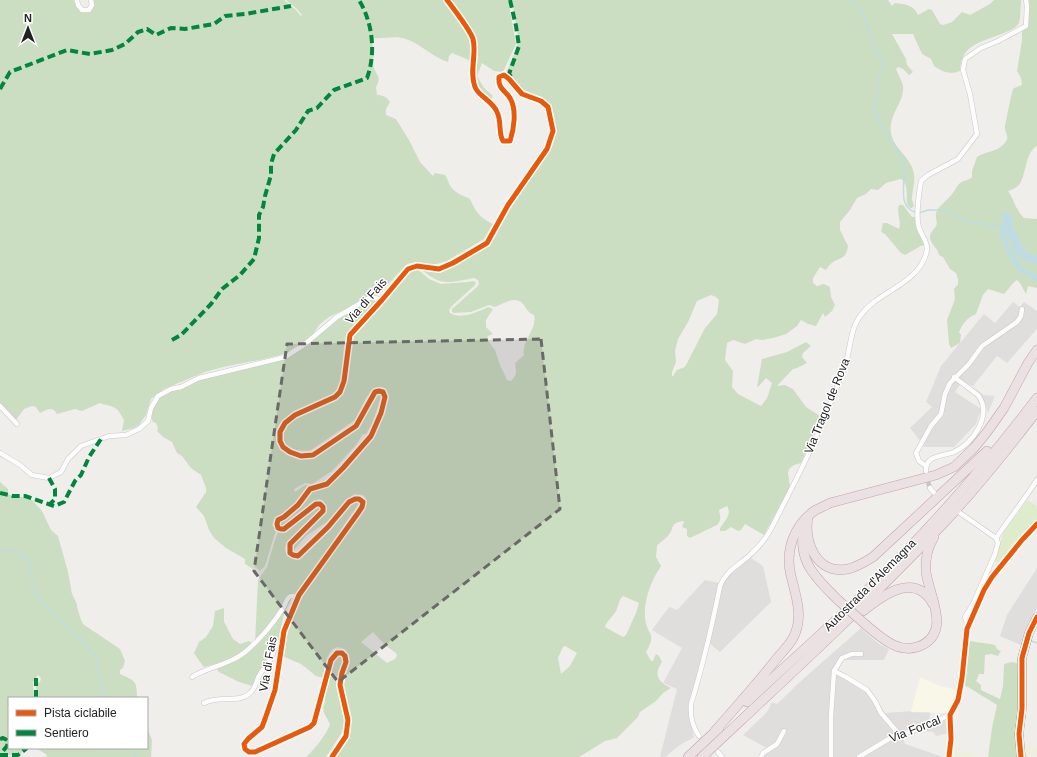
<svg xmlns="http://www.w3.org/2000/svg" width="1037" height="757" viewBox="0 0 1037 757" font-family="Arial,sans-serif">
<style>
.residential{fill:#dfdedc}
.education{fill:#f8f7e8}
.farmland{fill:#efefdf}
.grass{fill:#deeccb}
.forest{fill:#ccdec1;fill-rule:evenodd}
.parking{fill:#e0dfde}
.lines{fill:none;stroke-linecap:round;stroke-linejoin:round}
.stream{stroke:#bfdce2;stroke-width:1.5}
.canal{stroke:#bfdce2;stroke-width:5}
.river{stroke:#bfdce2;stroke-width:9}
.street-tunnel{stroke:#c7c5c3;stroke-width:4.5;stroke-dasharray:4.5 2;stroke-linecap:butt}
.street-casing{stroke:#c9c8c7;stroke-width:5.5}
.primary-casing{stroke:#a79b87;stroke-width:9}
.highway-casing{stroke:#c5a2ad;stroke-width:10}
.street{stroke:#fdfcfc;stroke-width:4.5}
.primary{stroke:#f2ece7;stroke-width:8}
.highway{stroke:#ebe0e2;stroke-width:9}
.highway-bridge-casing{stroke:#c5a2ad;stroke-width:10;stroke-linecap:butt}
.highway-bridge{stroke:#ebe0e2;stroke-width:9}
.quiet{stroke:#00873e;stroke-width:4;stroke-dasharray:8 4;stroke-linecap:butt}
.cycleway-casing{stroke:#fff;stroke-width:8}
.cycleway{stroke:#e8590c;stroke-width:5}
.marked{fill:#6a6968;fill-opacity:0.2;stroke:#6a6968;stroke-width:3;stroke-dasharray:8 5;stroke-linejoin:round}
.labels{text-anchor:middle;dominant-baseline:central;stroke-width:3;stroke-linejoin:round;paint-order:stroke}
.street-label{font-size:12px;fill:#222;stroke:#fff}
</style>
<rect width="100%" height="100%" fill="#f0eeeb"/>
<g class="residential">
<path d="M1013 302 1020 307 1024 302 1037 311V329L1007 363 997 356 973 386 962 381 955 392 981 409 976 424 954 447H925L910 428 932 407 926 402 941 366 984 314 995 323Z"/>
<path d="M751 558 763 566 771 602 720 652 710 644 705 643 688 710 694 737 680 745 665 757H660L677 689 663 683 682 648 652 630 669 607 677 610 705 580 723 584 729 573Z"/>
<path d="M1037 568V608L1021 645 1000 636 1007 615Z"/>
<path d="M861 628 879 644 889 649 884 660H844L838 670 870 689 885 713 914 711 930 712 929 723 901 732 905 744 943 757H763L767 748 743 735 767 712 772 702 777 704 801 681Z"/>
</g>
<path class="education" d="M920 677 940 686 957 690 949 713 911 712Z"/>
<g class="farmland">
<path d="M1026 745 1037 746V756L1025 755Z"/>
<path d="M955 749 975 753 974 757H954Z"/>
</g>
<path class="grass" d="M1028 500 1037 506V520L1022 534 998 563 995 562 1004 531Z"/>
<g class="forest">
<path d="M0 0H73L79 10 92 8 94 5V0H284L295 9 301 16 302 15 297 9 286 0H445L469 36 471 43V61L452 53 449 56 448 62C432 57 421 44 406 39 396 35 383 39 374 38 371 48 374 47 374 54 374 57 372 60 373 63 374 75 383 75 376 87L377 95C383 95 387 97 390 102L386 109V115L396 119 409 140 420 162 433 176 435 173 445 175C448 179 448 183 451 187 455 193 464 196 470 199 476 212 479 217 493 224L484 239 447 261 433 265 416 262 407 264 380 293 373 295 359 303 329 317 320 324 308 341 288 353 264 359 223 367 205 372 164 389 151 399 146 415 139 425 134 428 122 431 124 420C121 415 119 409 113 407 109 405 104 405 100 403L82 411 75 409 57 414C53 406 47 409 40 413L36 407 32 406 24 409 16 420 12 417 0 405Z"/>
<path d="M450 0H508L516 44 503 72 494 71 482 63 477 76 484 88 493 96 491 100 478 89 476 84 472 34Z"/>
<path d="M512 0H888L892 6 895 3C905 4 914 5 918 15L929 9 932 10 940 24 943 25 952 22 962 12 970 15 990 4 994 0H1021V2C1020 8 1021 17 1019 23 1016 28 1011 30 1006 32 985 42 961 42 960 71 950 75 943 72 934 66L931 59 922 54 913 34H892L906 59 907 65 913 72 909 75 903 69 898 67 896 69C898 75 902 80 903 86 905 102 888 114 891 133 893 147 909 156 913 170 916 179 913 188 912 197 911 200 914 203 914 206L912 208H910L907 204C906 195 909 185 901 179L886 183 878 190 871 189 866 194 857 198 850 210 840 222V230L848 246C846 259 842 257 833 262 830 264 828 267 826 270L820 267 813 278V283L817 286 824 284 830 287 831 297 835 305 832 311 825 317 823 313 816 326 808 324 801 320 797 326 786 334 773 338 762 340 756 339 745 344 733 340 727 343 725 360 733 371 732 387 738 394 761 406 767 398 772 383 766 378 759 386 757 387 762 359 787 352 806 342 811 346 803 353 802 357 807 363 797 368 793 369 777 386 785 385 793 389 806 407 820 416 812 438 801 463 794 465 789 469 788 473 790 487 764 535 745 524 741 530 738 531 731 527 725 531H720V528C725 521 732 514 727 506L719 510C720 516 722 520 717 525L690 538 687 536V529L682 527 684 522 683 521C669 523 675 529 667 537 664 540 660 542 657 546L656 557 661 566C651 581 644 599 645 617 646 636 658 631 646 652L651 661H653L656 654 659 656 662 662C653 675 658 682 671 688L663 693 656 701 640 712 638 717 617 738 605 741 579 757H332C340 744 351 730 349 714 347 703 342 692 342 681 342 672 351 662 348 654 347 651 345 649 342 648 327 643 325 668 323 678L316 676 301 664 280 655 289 612 291 611 354 517 365 505 366 498 363 495 354 494 327 522 307 535 294 550H292L289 548 325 508C326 503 323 499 318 499L309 507 282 526H279V522L310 491 325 484 368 439 385 401 387 394 386 389 382 387 373 389 366 398 355 420 311 450C297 453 286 448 280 436L287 421 341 391 352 337 401 275 414 266 429 279 441 284 468 282 473 281 476 282 475 285 452 306 449 310 450 313C460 320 478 312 488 307L493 309 486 320V327L493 334 488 336 487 339 495 350 500 365 507 380 511 381C518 374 516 371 515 363L524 355C521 341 538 328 534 315 526 311 528 310 523 304 515 295 503 304 495 307L489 305 471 312 454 313 452 312V309L477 287 479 284 478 280 474 278C447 283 440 287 418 266L440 268 486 242 547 148 554 127 553 117 549 106 541 98 522 89 506 73 519 42ZM711 295 716 297 719 300 717 314 705 328 685 367 677 370 673 376H672V372L676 362 675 351 678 339 688 322 697 301ZM623 596 639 603 636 613 626 635 623 637 605 627C607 620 613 617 616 611 619 605 618 601 623 596ZM373 632 386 646 396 653 397 656 395 659 387 663 361 642ZM565 646 577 653 570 666 561 674 558 658 563 647Z"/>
<path d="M1026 0H1037V146C1025 152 1026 177 1019 185 1016 188 1011 190 1008 191 1015 201 1015 209 1024 218L1037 219V288L1028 286 1026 294 1020 283 1017 280C1011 284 1009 289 1004 294L988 289 983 295 976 314C967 318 963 323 959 332L961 335 960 343 951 348 949 344 947 320 955 299 954 289 958 284V279L956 273 950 269 943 257 939 255C938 248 929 243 930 236 930 233 934 229 936 226 938 222 935 217 936 213 938 206 948 200 952 194 955 191 956 187 959 184 963 180 968 181 972 177V171L977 157C984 152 996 152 1003 145 1012 136 1004 134 1005 126 1006 121 1012 91 1013 89 1016 87 1019 86 1022 85L1021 78 1017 71 1022 40V27L1024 22Z"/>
<path d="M899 205H903L912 217H915L916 228 925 245 921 246 905 255 901 253 885 234 881 232 883 223H887L899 229C902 221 896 213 899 205Z"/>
<path d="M371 297 376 300 375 303C365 315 350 328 345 342 341 357 346 375 338 388 327 404 290 407 279 425 272 436 277 444 287 450 289 452 292 454 295 455 302 456 309 454 316 451L356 424 376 392 381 394V397L372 424 366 434H363L356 445 332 471 312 484 305 483 294 489 295 492 305 485 309 486 290 510 283 515 276 517 274 520 272 525 276 530 265 566 260 571 256 567 253 569 245 564V559L226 548 214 538 209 530 204 516 196 507 206 492V488L201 475 191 468 182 456 177 453 172 442 163 437 157 431 158 428 156 423 153 422 150 414 153 401 178 386 289 355 329 320Z"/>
<path d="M0 482 8 489V494L15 497H23L32 500 42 511 51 530 58 536 68 572 72 594 77 604V607L81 620 83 624 120 649 125 661 123 668 120 670V674C135 681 137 680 137 698H36V683L40 682 41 678 38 675 33 682 34 698H9V748H24L21 754 11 755 0 753Z"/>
<path d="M356 500 359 503 331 544 294 595 292 594 255 642 258 580 267 567 275 540 279 530 315 506H321L320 509 285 546V551L291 556 294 555 311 538 325 528 353 501Z"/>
<path d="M292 598 284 614 279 638 275 642 252 686 239 682 219 672 217 670 218 667 249 650 290 599Z"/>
<path d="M224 608V622L233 639 240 644 249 641 253 644C237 657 224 662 204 667L200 662 194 653 199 642 206 637 213 626 215 611Z"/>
<path d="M971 641C979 643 987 643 995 645L997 649 1001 651 998 656 991 654 985 655 984 674H979L976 681 981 685V690L1000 699 1003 686 1004 664 1012 662 1017 663 1019 696 1016 740 1017 757H988L992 728 997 705 968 687 963 685 966 667 967 642Z"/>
<path d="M338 652 344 658 338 680 345 716V723L341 734 326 757H306C314 750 327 734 330 724L324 713 323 708 325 702 324 689 332 657Z"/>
<path d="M147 728 152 740 151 757H46L47 755 36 748H147Z"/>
</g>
<g class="parking">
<path d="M974 388 984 395 995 396 988 413 982 397 973 389Z"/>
<path d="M948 719 949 733 936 736 933 732 924 731Z"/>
</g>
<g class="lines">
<g class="stream">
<path d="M850 0C869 13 867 32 875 51 877 54 881 57 884 61 882 68 880 74 878 81 878 85 879 90 878 94 876 100 873 104 875 111 879 129 897 145 903 163 908 178 895 206 915 212"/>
<path d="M919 213 928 210H948L958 218 974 223 999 225 1011 232"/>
<path d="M0 551H14L21 554 30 563 32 579 38 598 62 623 82 640 96 657 103 698"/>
<path d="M1031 641 1037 643"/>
<path d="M131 748 135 757"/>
</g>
<path class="canal" d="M1006 216V221L1002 233C1007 246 1012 262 1023 271 1028 275 1033 275 1037 279"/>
<path class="river" d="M1006 216C1008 219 1007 224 1009 228 1012 237 1017 240 1018 250L1029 258 1037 260"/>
<path class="street-tunnel" d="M926 476 930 488"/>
<defs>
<g id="street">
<path d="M77 0 78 5 82 10H89L92 5 91 0"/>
<path d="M0 406 17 424"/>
<path d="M0 453 20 465 32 475 49 478 61 472 68 459 81 446 109 436 126 435 139 429 148 421 151 408 158 396 171 389 181 387 199 378 285 357 305 344 337 317 371 297 382 300"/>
<path d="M926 466 919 461 916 453 931 426 941 414 945 394 950 383 969 364 982 346 1017 322 1021 316 1022 309"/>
<path d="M926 471C926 467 926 463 930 460 936 455 947 455 954 452 973 443 993 415 978 395L954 377"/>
<path d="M930 488 935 494"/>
<path d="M960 513 996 538 998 543 995 554 973 604 965 617 966 620 970 621"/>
<path d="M996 538C1009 519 1024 500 1037 480"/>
<path d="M834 671 846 677 867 690 875 701 881 713 899 734"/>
<path d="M192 677C204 669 218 667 232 660 246 654 256 642 267 630 273 623 278 616 283 608 285 605 286 600 289 597 292 595 295 596 298 597"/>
<path d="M204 703C220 695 240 704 251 692 255 688 256 683 258 678 261 671 266 666 270 660 274 652 274 645 282 640"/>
<path d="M699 736C692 726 690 717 691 704 703 665 712 626 720 586 727 569 740 565 752 553 760 546 766 538 771 529 788 495 806 462 820 428 829 408 836 389 844 369 851 351 849 330 861 315 878 291 917 285 926 254 930 241 919 235 918 223 916 210 919 194 921 181L928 175 958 159 977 134 970 94 963 70 965 59 981 48 998 41 1026 26 1027 6 1026 0"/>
<path d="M718 752 722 757"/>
<path d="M332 757 346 736 348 720 340 685 342 673 346 662 345 656 342 653H337L331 660 314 723 310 727 255 752H249L245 749 244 744 248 739 262 727 265 719 275 690 284 631 299 595 358 513 362 507 363 502 359 499H355L349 502 328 527 298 556 293 555 290 553V544L323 511V507L320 504H316L284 529H281L278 528 277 524 278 520 284 517 298 505 310 489 327 484 343 468 371 436 381 413 385 397 383 392 379 391 375 392 356 426 313 455 301 456 290 452 283 447 280 441V432L285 423 295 415 335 397 340 392 344 381 350 335 382 300 408 269 417 266 439 269 453 263 487 243 508 205 547 149 553 131 548 107 541 101 522 94 509 79 504 75 499 77C498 89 504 89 510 98 517 110 514 129 510 141H503C498 133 502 122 497 112 493 101 478 96 475 87 469 71 477 54 473 39 470 30 453 8 447 0"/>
<path d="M761 757 763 753 777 744 784 731"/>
<path d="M831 757V716L834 671 842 658 852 654H861"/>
<path d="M859 757 892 737 926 727 952 713 958 700 962 678 967 629 984 590 1001 564 1022 540 1037 524"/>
<path d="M949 757 951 739 950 715"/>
</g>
<path id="primary" d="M1021 757 1019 734 1022 709V658L1029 633 1037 617"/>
<g id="highway">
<path d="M808 517C804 542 816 575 848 569 857 567 865 562 873 557L987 451"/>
<path d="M804 529C797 562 817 579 838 600"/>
<path d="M863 611C883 595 915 571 933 604"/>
<path d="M866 625C881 637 898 655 920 646 952 632 929 596 926 572 925 560 927 548 934 537"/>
<path d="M747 702C784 667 822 634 858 599 923 537 983 469 1037 398"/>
<path d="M715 731C735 708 755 686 774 662 780 654 788 647 793 638 804 618 796 596 791 576 785 551 793 527 814 511 819 508 825 506 830 503L936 475 954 467 974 448 987 432 1004 408 1028 363 1037 350"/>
<path d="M688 757 719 728"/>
<path d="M702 757C783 681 865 606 942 525 976 489 1007 450 1037 411"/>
</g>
</defs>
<use href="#street" class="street-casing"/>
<use href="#primary" class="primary-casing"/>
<use href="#highway" class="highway-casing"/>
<use href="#street" class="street"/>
<use href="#primary" class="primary"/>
<use href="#highway" class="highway"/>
<defs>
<path id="highway-bridge" d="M838 600 866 625"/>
</defs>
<use href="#highway-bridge" class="highway-bridge-casing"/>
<use href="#highway-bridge" class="highway-bridge"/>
<g class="quiet">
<path d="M510 0 516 26 519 46 509 74 513 79"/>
<path d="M0 89 10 72 67 50 90 54 112 50 125 44 138 32 147 29 156 35 171 28 185 29 214 24 225 16 245 14 291 6"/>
<path d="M172 340 181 335 211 304 222 289 240 275 254 259 259 238V215L263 207 265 196 271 175V164L274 154 296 130 308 111 317 108 334 90 367 78C376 54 373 23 359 0"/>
<path d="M49 478 55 489V499L50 504"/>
<path d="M0 493 13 496H25L54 506 64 502 75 481 81 475 89 457 101 439"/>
<path d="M36 698V677"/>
<path d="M0 739 3 738 7 740 8 742 7 746 3 751 2 757"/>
<path d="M0 755H18L27 748"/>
</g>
<defs>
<g id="cycleway">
<path d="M332 757 346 736 348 720 340 685 342 673 346 662 345 656 342 653H337L331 660 314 723 310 727 255 752H249L245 749 244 744 248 739 262 727 265 719 275 690 284 631 299 595 358 513 362 507 363 502 359 499H355L349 502 328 527 298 556 293 555 290 553V544L323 511V507L320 504H316L284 529H281L278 528 277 524 278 520 284 517 298 505 310 489 327 484 343 468 371 436 381 413 385 397 383 392 379 391 375 392 356 426 313 455 301 456 290 452 283 447 280 441V432L285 423 295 415 335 397 340 392 344 381 350 335 382 300 408 269 417 266 439 269 453 263 487 243 508 205 547 149 553 131 548 107 541 101 522 94 509 79 504 75 499 77C498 89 504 89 510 98 517 110 514 129 510 141H503C498 133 502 122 497 112 493 101 478 96 475 87 469 71 477 54 473 39 470 30 453 8 447 0"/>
<path d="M949 757 951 739 950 715 958 700 962 678 967 629 984 590 992 577 1022 540 1037 524"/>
<path d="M1021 757 1019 734 1022 709V658L1029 633 1037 617"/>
</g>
</defs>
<use href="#cycleway" class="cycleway-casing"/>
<use href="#cycleway" class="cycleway"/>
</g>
<path class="marked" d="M541 339 560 509 338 682 254 571 287 344Z"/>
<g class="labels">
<g class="street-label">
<text transform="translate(366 301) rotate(-49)">Via di Fais</text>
<text transform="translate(827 406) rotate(-68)">Via Tragol de Rova</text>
<text transform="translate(870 585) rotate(-45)">Autostrada d'Alemagna</text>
<text transform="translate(268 664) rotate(-80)">Via di Fais</text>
<text transform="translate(915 729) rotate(-21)">Via Forcal</text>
</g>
</g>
<rect x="8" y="697" width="140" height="52" fill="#ffffff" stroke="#a7a7a7"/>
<rect x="16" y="710" width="20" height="6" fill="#e8590c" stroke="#a7a7a7"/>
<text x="44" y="717" font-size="12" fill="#222222">Pista ciclabile</text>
<rect x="16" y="730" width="20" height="6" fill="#00873e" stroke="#a7a7a7"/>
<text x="44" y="737" font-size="12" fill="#222222">Sentiero</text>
<g transform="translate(28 28)" stroke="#ffffff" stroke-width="3" paint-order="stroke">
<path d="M0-3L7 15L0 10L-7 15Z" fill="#222222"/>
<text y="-6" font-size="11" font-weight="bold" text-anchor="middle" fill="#222222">N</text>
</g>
</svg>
